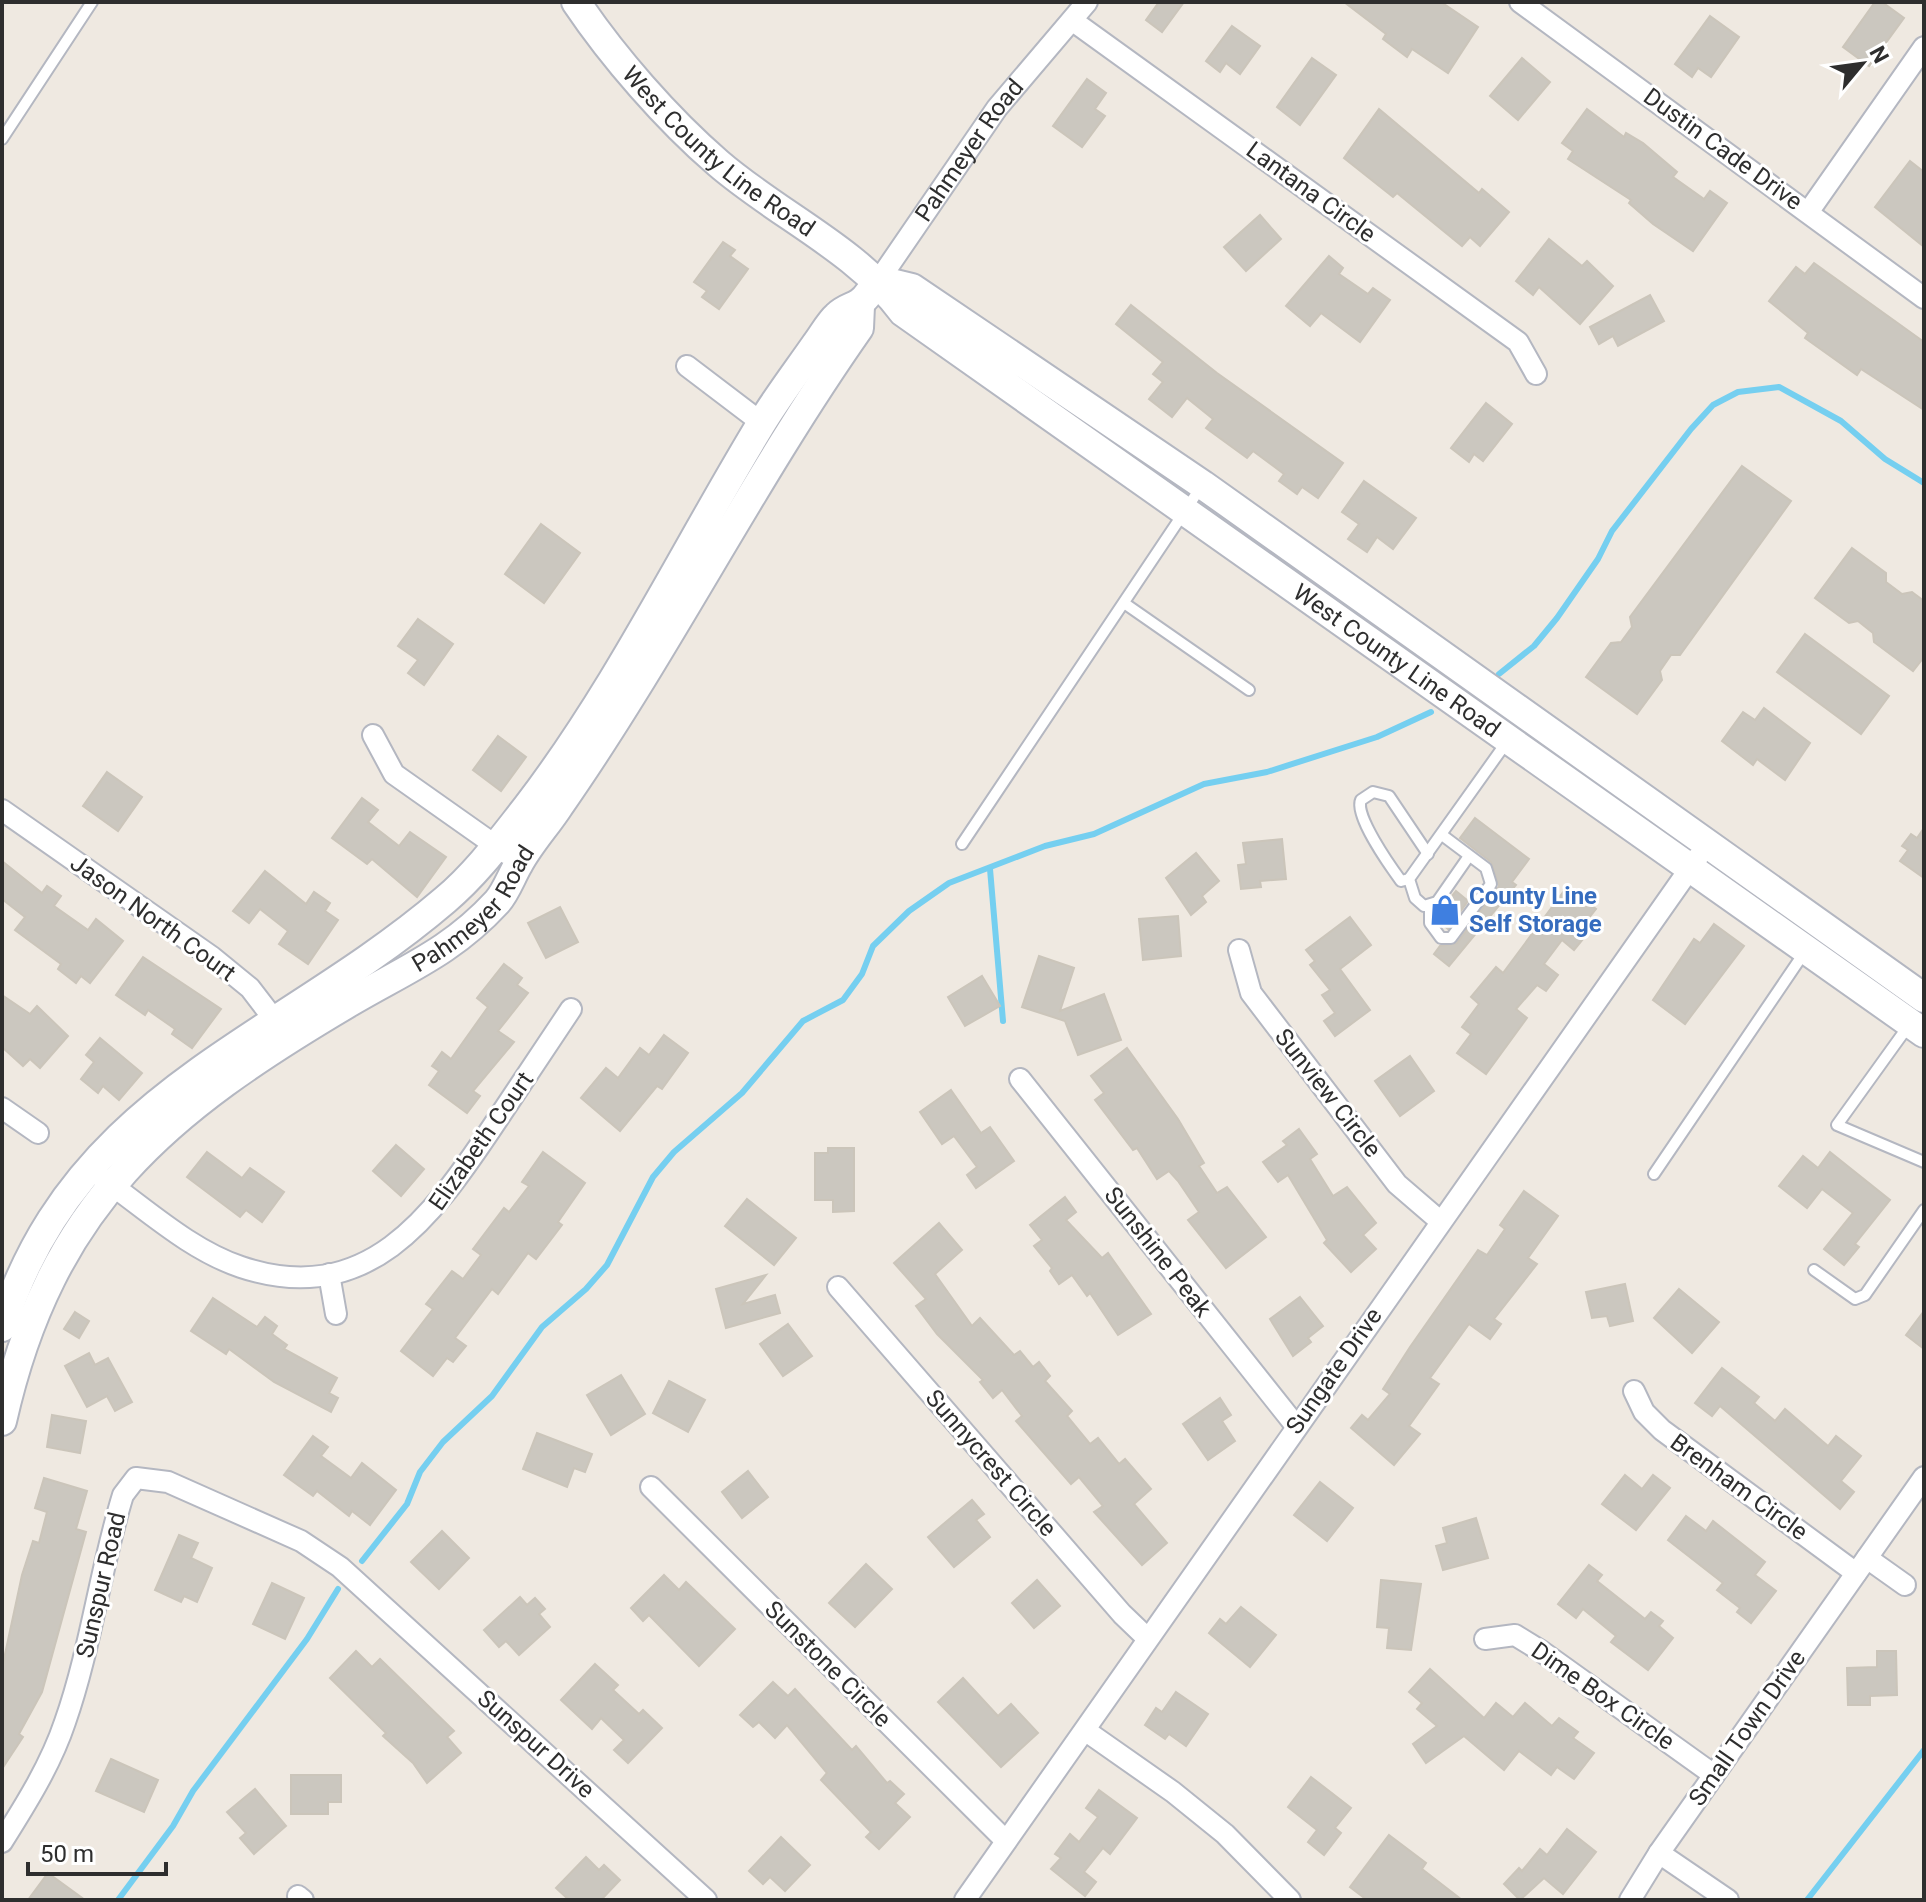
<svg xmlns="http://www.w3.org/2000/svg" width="1926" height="1902" viewBox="0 0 1926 1902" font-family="Roboto,sans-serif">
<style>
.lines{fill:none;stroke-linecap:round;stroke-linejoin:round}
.stream{stroke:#75cff0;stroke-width:6}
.building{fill:#cbc7bf;stroke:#cbc5ba;stroke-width:2}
.lane-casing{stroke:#b4b7c1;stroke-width:14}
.street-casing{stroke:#b4b7c1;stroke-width:24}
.secondary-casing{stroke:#b4b7c1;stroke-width:32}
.lane{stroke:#fff;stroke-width:10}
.street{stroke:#fff;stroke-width:20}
.secondary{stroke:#fff;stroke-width:28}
.labels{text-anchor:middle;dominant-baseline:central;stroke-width:6;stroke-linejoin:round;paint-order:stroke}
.street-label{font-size:24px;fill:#2e2e2e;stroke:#fff}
.shop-label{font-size:24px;font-weight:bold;fill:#366cbe;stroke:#fff;text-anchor:start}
</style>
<rect width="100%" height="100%" fill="#efe9e1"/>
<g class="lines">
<g class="stream">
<path d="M1499 674 1534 646 1557 618 1598 559 1612 531 1691 429 1713 405 1738 392 1779 387 1841 421 1885 459 1924 483"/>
<path d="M990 869 1003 1021"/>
<path d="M362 1561 407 1504 420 1472 443 1442 492 1396 542 1327 586 1289 607 1265 653 1177 674 1152 742 1093 803 1021 843 1000 862 974 873 946 909 911 949 883 1045 846 1094 834 1204 784 1267 772 1377 737 1431 712"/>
<path d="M118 1900 173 1826 193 1791 307 1639 338 1589"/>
<path d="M1807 1900 1924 1750"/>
</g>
</g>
<g class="building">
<path d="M1159 2H1184L1162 32 1146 20Z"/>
<path d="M1344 2H1441L1478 27 1448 73 1412 49 1407 57 1383 39 1386 34Z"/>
<path d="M1875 2H1882L1904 18 1869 66 1843 47Z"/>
<path d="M1710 16 1739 37 1711 77 1698 68 1692 77 1675 64Z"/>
<path d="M1232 26 1260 46 1240 74 1226 63 1220 72 1206 61Z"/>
<path d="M1312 58 1336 75 1300 125 1277 107Z"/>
<path d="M1522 58 1550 82 1518 120 1490 96Z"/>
<path d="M1087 79 1106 93 1095 109 1105 116 1082 147 1053 126Z"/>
<path d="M1379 109 1479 193 1482 189 1509 212 1480 246 1470 237 1462 246 1397 193 1393 197 1344 158Z"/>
<path d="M1587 109 1624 137 1626 133 1643 143 1677 172 1673 177 1704 199 1710 191 1727 203 1693 251 1653 224 1629 203 1631 200 1568 159 1573 151 1562 143Z"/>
<path d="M1910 161 1924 172V247L1875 207Z"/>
<path d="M1260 215 1281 239 1246 271 1224 247Z"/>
<path d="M1549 239 1582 266 1587 261 1613 286 1580 324 1539 287 1533 295 1516 281Z"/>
<path d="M723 242 735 250 730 256 748 269 719 309 702 297 707 291 694 282Z"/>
<path d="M1329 256 1343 268 1339 274 1368 294 1373 288 1390 300 1360 342 1321 313 1310 326 1286 306Z"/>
<path d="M1814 263 1924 342V410L1861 369 1857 375 1805 338 1808 333 1769 301 1796 267 1805 274Z"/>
<path d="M1650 295 1664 321 1618 346 1613 336 1599 344 1590 327Z"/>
<path d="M1131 305 1217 373 1343 463 1318 498 1302 487 1297 494 1279 481 1284 474 1253 451 1247 458 1206 428 1213 419 1187 398 1172 417 1149 399 1163 382 1153 374 1163 362 1116 324Z"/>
<path d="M1486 403 1512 424 1483 461 1474 454 1469 462 1451 448Z"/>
<path d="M1742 466 1791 501 1680 655H1671L1660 671 1662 680 1637 714 1586 677 1611 643 1621 642 1632 627 1630 617Z"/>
<path d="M1364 481 1416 518 1393 549 1377 537 1367 552 1348 539 1359 524 1342 512Z"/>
<path d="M541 524 580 553 544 603 505 574Z"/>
<path d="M1852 548 1886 573V582L1902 594 1912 592 1924 601V657L1913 671 1874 642 1873 633 1858 621 1849 623 1815 598Z"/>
<path d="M418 619 453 644 424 685 408 673 418 660 398 646Z"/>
<path d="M1805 634 1889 696 1861 734 1777 672Z"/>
<path d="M1764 708 1810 743 1785 780 1757 759 1753 765 1722 741 1743 712 1755 720Z"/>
<path d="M498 736 526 757 501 791 473 770Z"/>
<path d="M107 772 142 797 118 831 83 806Z"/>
<path d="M362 798 378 810 368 822 399 846 410 832 446 857 417 897 372 859 367 864 332 838Z"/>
<path d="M1475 818 1529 859 1512 882 1516 885 1449 966 1434 954 1440 946 1457 943 1499 886 1491 862 1460 838Z"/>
<path d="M1924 828V878L1900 861 1908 850 1902 846 1911 834 1917 838Z"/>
<path d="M1282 839 1286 879 1260 881 1261 887 1241 889 1238 865 1246 864 1243 843Z"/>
<path d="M1196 853 1219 881 1202 896 1206 902 1191 915 1166 878Z"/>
<path d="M2 861 42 893 47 886 61 896 54 906 88 930 96 919 123 941 90 983 81 976 76 983 58 969 61 964 15 930 25 917 2 899Z"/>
<path d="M265 871 306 904 314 892 330 903 325 911 338 920 308 964 279 944 288 931 260 909 249 923 233 911Z"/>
<path d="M1567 887 1596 909 1581 928 1588 933 1574 950 1562 940 1544 964 1558 975 1546 991 1537 985 1516 1009 1527 1018 1486 1074 1457 1053 1471 1034 1462 1027 1479 1004 1471 997 1496 967 1503 973Z"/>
<path d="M1456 891 1468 901 1448 929 1438 920V913Z"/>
<path d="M560 907 578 942 546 958 528 923Z"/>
<path d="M1178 916 1181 956 1143 960 1139 919Z"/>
<path d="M1350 917 1371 945 1340 969 1370 1010 1335 1036 1324 1021 1335 1013 1322 995 1330 990 1310 965 1315 961 1306 950Z"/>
<path d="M1714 924 1744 946 1685 1024 1653 1000 1694 939 1700 943Z"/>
<path d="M1039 956 1074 968 1060 1011 1104 994 1121 1040 1078 1055 1065 1021 1022 1007Z"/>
<path d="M143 957 221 1009 192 1048 172 1034 175 1029 148 1010 145 1015 116 995Z"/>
<path d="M504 964 522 978 517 985 528 993 498 1031 514 1042 473 1091 480 1096 467 1113 429 1085 439 1071 432 1066 442 1052 451 1059 488 1007 477 998Z"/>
<path d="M982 976 1000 1006 965 1026 948 997Z"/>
<path d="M2 995 30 1014 37 1006 68 1036 40 1068 30 1059 23 1066 2 1047Z"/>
<path d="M664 1035 688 1053 662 1089 657 1086 620 1131 581 1098 606 1068 618 1078 640 1048 649 1055Z"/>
<path d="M100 1038 142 1073 119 1100 103 1086 98 1093 81 1079 94 1062 86 1055Z"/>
<path d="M1127 1048 1178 1119 1204 1163 1199 1166 1217 1193 1227 1187 1266 1237 1226 1268 1188 1220 1199 1212 1178 1181 1169 1171 1157 1179 1137 1148 1133 1150 1095 1100 1104 1093 1091 1076Z"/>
<path d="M1410 1056 1434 1091 1400 1116 1375 1081Z"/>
<path d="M951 1090 981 1133 990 1127 1014 1161 976 1188 967 1175 977 1167 954 1136 942 1144 920 1112Z"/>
<path d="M1299 1129 1317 1154 1310 1159 1333 1196 1347 1187 1376 1223 1363 1235 1376 1249 1351 1272 1324 1243 1327 1240 1288 1175 1278 1182 1263 1162 1287 1145 1283 1141Z"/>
<path d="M396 1145 424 1169 401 1196 373 1171Z"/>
<path d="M828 1148H854V1211L833 1212V1200H815V1153H828Z"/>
<path d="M207 1152 242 1178 250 1168 284 1192 262 1222 246 1210 240 1217 187 1177Z"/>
<path d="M543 1152 585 1183 558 1222 562 1225 536 1259 528 1253 498 1294 492 1289 455 1338 466 1346 453 1362 447 1358 433 1376 401 1351 433 1309 426 1304 452 1271 463 1279 481 1255 473 1249 504 1208 509 1212 529 1186 522 1182Z"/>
<path d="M1830 1152 1890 1200 1855 1244 1859 1247 1844 1265 1824 1249 1853 1213 1822 1189 1807 1208 1779 1186 1803 1156 1818 1168Z"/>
<path d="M1524 1191 1558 1216 1528 1258 1537 1264 1494 1319 1501 1324 1490 1339 1469 1324 1430 1378 1439 1384 1409 1426 1420 1434 1394 1465 1351 1428 1362 1415 1368 1420 1390 1394 1383 1389 1410 1347 1478 1250 1487 1255 1505 1229 1500 1225Z"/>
<path d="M1065 1197 1076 1212 1066 1220 1102 1258 1108 1253 1151 1314 1118 1335 1090 1293 1087 1296 1072 1275 1059 1284 1050 1271 1052 1268 1034 1246 1042 1240 1030 1225Z"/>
<path d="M747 1199 796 1238 774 1265 725 1226Z"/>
<path d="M939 1223 962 1250 935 1274 972 1326 980 1318 1014 1355 1020 1351 1033 1367 1039 1362 1050 1376 1045 1381 1072 1411 1067 1416 1090 1444 1098 1438 1119 1464 1125 1459 1151 1489 1134 1504 1167 1543 1142 1565 1094 1512 1103 1506 1079 1477 1071 1484 1016 1421 1022 1416 1002 1390 993 1398 980 1382 983 1380 937 1334 916 1306 926 1299 894 1263Z"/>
<path d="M766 1275 743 1304 775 1295 780 1313 726 1328 716 1289Z"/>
<path d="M1625 1284 1633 1321 1610 1326 1607 1316 1592 1318 1586 1292Z"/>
<path d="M1679 1289 1719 1322 1692 1353 1654 1318Z"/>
<path d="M1300 1297 1323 1326 1308 1338 1311 1342 1293 1356 1270 1319Z"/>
<path d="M213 1298 257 1327 265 1317 277 1326 272 1334 287 1345 284 1349 337 1378 329 1393 338 1398 331 1412 274 1382 229 1349 226 1354 191 1331Z"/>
<path d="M1924 1311V1349L1906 1335Z"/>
<path d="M75 1312 89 1321 79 1338 64 1329Z"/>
<path d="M788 1324 812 1356 783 1376 760 1344Z"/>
<path d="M89 1353 95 1365 108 1358 132 1402 115 1411 107 1396 87 1407 65 1366Z"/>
<path d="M1722 1368 1759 1397 1754 1403 1775 1421 1785 1409 1828 1446 1836 1436 1861 1456 1841 1481 1854 1492 1840 1509 1720 1406 1712 1416 1695 1403Z"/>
<path d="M621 1375 645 1414 611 1435 587 1395Z"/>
<path d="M669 1381 705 1400 688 1432 653 1413Z"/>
<path d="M1220 1398 1231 1415 1222 1421 1235 1441 1208 1460 1183 1424Z"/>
<path d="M52 1415 86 1421 80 1453 47 1447Z"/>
<path d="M537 1433 592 1454 585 1472 574 1468 567 1487 523 1469Z"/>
<path d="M313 1436 328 1447 321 1456 351 1478 362 1463 396 1490 370 1525 352 1511 349 1516 317 1491 313 1496 284 1475Z"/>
<path d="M748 1471 768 1497 742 1518 722 1492Z"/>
<path d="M1625 1475 1642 1489 1653 1475 1670 1488 1636 1530 1602 1504Z"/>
<path d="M44 1478 87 1491 76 1529 86 1532 42 1692 19 1734 23 1737 2 1769V1668L22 1575 33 1541 39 1543 47 1512 35 1508Z"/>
<path d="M1320 1482 1353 1508 1327 1541 1294 1515Z"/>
<path d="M972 1500 984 1514 976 1520 990 1537 954 1567 928 1537Z"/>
<path d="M1686 1516 1706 1531 1713 1521 1765 1562 1755 1575 1776 1591 1751 1623 1737 1612 1740 1608 1717 1590 1723 1583 1668 1540Z"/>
<path d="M1476 1518 1488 1558 1443 1570 1436 1546 1447 1543 1443 1528Z"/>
<path d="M442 1531 469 1558 439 1589 411 1562Z"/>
<path d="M179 1535 198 1543 191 1558 212 1568 197 1602 184 1596 181 1602 155 1590Z"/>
<path d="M866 1564 892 1589 855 1627 829 1603Z"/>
<path d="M1589 1565 1602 1575 1597 1581 1645 1619 1651 1612 1663 1621 1659 1626 1673 1638 1648 1670 1611 1642 1616 1636 1583 1609 1576 1618 1558 1604Z"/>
<path d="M664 1575 679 1590 686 1582 735 1629 699 1666 649 1615 643 1621 631 1608Z"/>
<path d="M1037 1580 1060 1606 1034 1628 1012 1603Z"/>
<path d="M1381 1580 1421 1584 1411 1650 1387 1648 1389 1628 1377 1627Z"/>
<path d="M272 1583 304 1598 285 1639 253 1624Z"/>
<path d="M520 1597 527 1605 535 1598 545 1609 539 1614 550 1627 519 1655 506 1641 499 1647 484 1630Z"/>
<path d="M1241 1607 1276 1635 1250 1667 1209 1633 1220 1619 1226 1624Z"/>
<path d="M356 1651 372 1667 380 1659 454 1731 447 1737 461 1753 427 1783 413 1763 383 1736 386 1733 330 1678Z"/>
<path d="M1877 1651H1896L1897 1695 1870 1696V1705H1848L1847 1668 1877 1667Z"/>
<path d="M595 1664 618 1685 613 1690 639 1714 643 1710 662 1728 628 1763 614 1750 624 1740 601 1718 592 1729 561 1700Z"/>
<path d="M1430 1669 1484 1718 1496 1703 1513 1717 1525 1703 1552 1726 1559 1718 1578 1732 1573 1738 1594 1753 1574 1779 1557 1767 1551 1775 1519 1751 1504 1770 1464 1736 1426 1763 1413 1744 1437 1726 1417 1709 1422 1703 1409 1692Z"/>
<path d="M963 1678 998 1716 1011 1704 1038 1733 1001 1767 938 1702Z"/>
<path d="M773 1682 788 1696 795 1689 852 1750 856 1746 887 1783 890 1781 904 1794 895 1803 910 1817 879 1849 866 1837 871 1832 821 1780 827 1773 787 1725 775 1738 759 1722 753 1727 740 1715Z"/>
<path d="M1176 1692 1208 1714 1186 1746 1169 1734 1165 1739 1145 1725 1156 1708 1162 1712Z"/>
<path d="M111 1759 158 1780 144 1812 96 1791Z"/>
<path d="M291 1775H341V1802H328V1814H291Z"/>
<path d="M1311 1777 1351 1808 1335 1828 1341 1833 1324 1855 1308 1842 1317 1830 1288 1807Z"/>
<path d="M255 1789 286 1826 254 1854 240 1838 246 1833 227 1812Z"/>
<path d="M1099 1790 1137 1818 1110 1854 1103 1848 1084 1872 1096 1882 1085 1896 1051 1869 1061 1858 1055 1854 1070 1834 1079 1842 1098 1817 1086 1808Z"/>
<path d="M1567 1829 1596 1852 1563 1894 1544 1878 1520 1900 1504 1884 1519 1868 1522 1871 1540 1849 1547 1855Z"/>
<path d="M1389 1835 1426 1863 1422 1869 1462 1900H1367L1350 1887Z"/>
<path d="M781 1837 810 1865 785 1891 770 1877 763 1884 749 1871Z"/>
<path d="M586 1857 599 1870 604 1865 620 1880 601 1900H569L556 1888Z"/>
<path d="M48 1873 85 1900H28Z"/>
</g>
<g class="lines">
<defs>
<g id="lane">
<path d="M2 139 92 2"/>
<path d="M1124 603 1249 690"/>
<path d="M962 844 1201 487"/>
<path d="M1469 856 1437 902 1424 906 1415 898 1409 879 1506 743"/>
<path d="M1409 879 1401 881C1390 866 1354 815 1361 800L1373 792 1389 796 1428 854"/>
<path d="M1430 908V923L1441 938H1451L1491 884 1486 868 1442 835"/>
<path d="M1909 1025 1837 1125 1924 1162"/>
<path d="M1654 1174 1806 950"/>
<path d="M1814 1270 1855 1299 1865 1295 1924 1210"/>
</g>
<g id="street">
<path d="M1520 2 1924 298"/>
<path d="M1073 21 1518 342 1536 374"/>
<path d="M1809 211 1924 47"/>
<path id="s1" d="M879 280 997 108 1087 2"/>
<path d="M687 366 762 423"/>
<path d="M373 735 394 774 506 853"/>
<path d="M2 810 212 957 250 988 283 1031"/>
<path d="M1239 950 1251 993 1397 1184 1440 1221"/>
<path d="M1020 1079 1296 1426"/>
<path d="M2 1108 38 1133"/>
<path d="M102 1178C146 1209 190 1250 241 1267 367 1309 432 1217 493 1126 519 1087 545 1048 571 1009"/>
<path d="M329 1274 336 1314"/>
<path d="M838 1287 1122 1614 1147 1638"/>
<path d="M1634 1391 1644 1412 1662 1430 1856 1573"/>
<path d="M651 1487 1006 1841"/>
<path d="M1867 1558 1905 1585"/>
<path d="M1485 1639 1515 1635 1541 1651 1714 1775"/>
<path d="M1086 1731 1173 1792 1225 1834 1290 1900"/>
<path d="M2 1842C26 1804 51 1764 65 1722 91 1648 100 1569 123 1495L136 1478 168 1482 301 1541 340 1567 706 1900"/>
<path d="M1659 1853 1728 1900"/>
<path d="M298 1896 303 1900"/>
<path d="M965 1900 1698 857"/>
<path d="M1630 1900 1659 1853 1924 1477"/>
</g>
<g id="secondary">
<path id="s2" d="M576 2C613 57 667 119 718 163 778 215 855 248 903 312L1924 1033"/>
<path d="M879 280 912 288 1203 485 1924 998"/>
<path d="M2 1327C75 1094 279 1042 445 900 477 873 501 840 527 807 618 688 684 551 761 424 778 396 798 370 816 344 823 335 829 323 837 316 848 305 858 309 869 293"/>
<path id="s3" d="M2 1421C51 1203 165 1111 350 1002 406 969 451 952 497 902 506 892 511 877 518 865 529 844 546 826 559 806 667 651 751 482 859 328L860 306"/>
</g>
</defs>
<use href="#lane" class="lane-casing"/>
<use href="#street" class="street-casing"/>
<use href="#secondary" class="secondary-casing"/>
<use href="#lane" class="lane"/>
<use href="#street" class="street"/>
<use href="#secondary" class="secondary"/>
</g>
<defs>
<symbol id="shop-bare" viewBox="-9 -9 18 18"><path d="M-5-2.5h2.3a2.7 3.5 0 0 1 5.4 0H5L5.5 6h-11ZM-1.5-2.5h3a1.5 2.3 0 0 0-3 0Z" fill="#3f7fe0" stroke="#fff" stroke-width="2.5" paint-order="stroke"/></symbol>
</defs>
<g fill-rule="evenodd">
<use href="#shop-bare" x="1423" y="888" width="44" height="44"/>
</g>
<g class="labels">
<g class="street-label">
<text stroke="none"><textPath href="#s2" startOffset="208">West County Line Road</textPath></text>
<text transform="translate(1723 149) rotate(36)">Dustin Cade Drive</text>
<text stroke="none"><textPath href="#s1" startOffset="158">Pahmeyer Road</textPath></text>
<text transform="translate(1311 192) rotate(36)">Lantana Circle</text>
<text stroke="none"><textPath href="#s2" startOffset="1058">West County Line Road</textPath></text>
<text stroke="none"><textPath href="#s3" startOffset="722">Pahmeyer Road</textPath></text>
<text transform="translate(153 918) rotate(36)">Jason North Court</text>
<text transform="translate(1328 1093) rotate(52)">Sunview Circle</text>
<text transform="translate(481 1141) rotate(-55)">Elizabeth Court</text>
<text transform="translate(1158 1252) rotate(52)">Sunshine Peak</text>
<text transform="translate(1334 1371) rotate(-55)">Sungate Drive</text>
<text transform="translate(991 1463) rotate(49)">Sunnycrest Circle</text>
<text transform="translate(1739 1487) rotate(36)">Brenham Circle</text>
<text transform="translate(101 1585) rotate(-77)">Sunspur Road</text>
<text transform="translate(828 1664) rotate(45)">Sunstone Circle</text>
<text transform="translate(1603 1696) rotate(35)">Dime Box Circle</text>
<text transform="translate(1747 1728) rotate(-55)">Small Town Drive</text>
<text transform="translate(536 1744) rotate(42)">Sunspur Drive</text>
</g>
<g class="shop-label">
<text x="1469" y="896">County Line<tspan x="1469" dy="28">Self Storage</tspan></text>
</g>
</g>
<rect width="1926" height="1902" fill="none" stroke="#2e2e2e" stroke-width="8"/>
<g transform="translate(1862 64) rotate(61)" stroke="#ffffff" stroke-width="6" paint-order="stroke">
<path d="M0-6L14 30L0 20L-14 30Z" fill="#2e2e2e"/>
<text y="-12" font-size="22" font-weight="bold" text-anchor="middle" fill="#2e2e2e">N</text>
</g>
<path d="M28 1862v12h138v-12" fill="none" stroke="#2e2e2e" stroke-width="4"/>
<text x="40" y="1862" font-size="24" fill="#2e2e2e" stroke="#ffffff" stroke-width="6" paint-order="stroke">50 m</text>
</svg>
